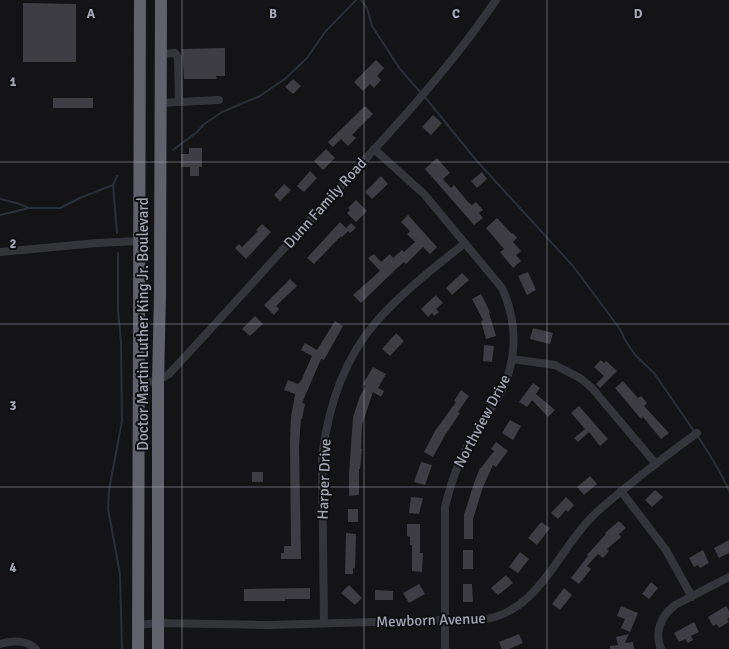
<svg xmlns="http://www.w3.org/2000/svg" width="729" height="649" viewBox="0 0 729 649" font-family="Signika,sans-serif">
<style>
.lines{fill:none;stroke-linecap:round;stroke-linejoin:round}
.stream{stroke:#29303a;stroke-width:2}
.building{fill:#3e3d43}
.minor{stroke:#34343b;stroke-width:8}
.highway{stroke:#60616c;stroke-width:12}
.grid{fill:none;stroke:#a4a7b7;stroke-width:1;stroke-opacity:0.55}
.labels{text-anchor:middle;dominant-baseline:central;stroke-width:4;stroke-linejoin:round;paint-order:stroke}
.street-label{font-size:15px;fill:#a4a7b7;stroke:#0f0f11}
.grid-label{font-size:13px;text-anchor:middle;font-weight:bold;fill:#a4a7b7;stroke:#0f0f11;stroke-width:4;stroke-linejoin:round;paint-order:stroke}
</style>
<rect width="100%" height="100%" fill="#141316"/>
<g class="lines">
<g class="stream">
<path d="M361 0 367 8 372 26 400 69 421 93"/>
<path d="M424 96 476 160 573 266 620 329 625 340 636 356 654 373 694 431"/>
<path d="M173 150 197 132 203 125 222 112 260 96 286 78 307 58 325 32 356 0"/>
<path d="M113 185 117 233"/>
<path d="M0 199 17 203 29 208"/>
<path d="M0 215 29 208H60L82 197 113 185 117 176"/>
<path d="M118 253V310L121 342 122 421 109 490 108 509 120 574 122 649"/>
<path d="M697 435C709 453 720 470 729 491"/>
</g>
</g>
<g class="building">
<path d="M23 3 76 4V62H23Z"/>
<path d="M225 48V76H216L217 79H184L182 49Z"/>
<path d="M376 60 384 68 377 76 381 80 374 88 370 84 363 91 354 82Z"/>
<path d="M293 79 301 86 293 94 285 87Z"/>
<rect x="53" y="98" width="40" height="10"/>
<path d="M365 106 373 114 352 135 356 138 348 146 341 139 333 147 328 142Z"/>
<path d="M433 115 442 123 431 135 422 127Z"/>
<path d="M189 148H202V167H199V176H190V167H181V154H189Z"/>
<path d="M326 149 335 158 323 170 314 161Z"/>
<path d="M437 158 450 173 443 179 451 188 454 185 468 202 472 205 476 202 483 210 479 213 483 218 474 225 425 169Z"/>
<path d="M310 171 317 178 304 192 297 186Z"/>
<path d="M482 172 487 179 477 188 471 181Z"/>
<path d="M381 176 388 184 372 199 365 192Z"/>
<path d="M284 184 291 190 280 201 274 195Z"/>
<path d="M356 200 367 211 356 222 347 213 350 210 348 208Z"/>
<path d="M408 215 437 247 430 254 423 247 406 264 404 262 396 269 361 303 353 295 380 271 368 258 374 254 381 262 390 254 393 258 402 250 404 252 415 242 407 234 410 231 401 222Z"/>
<path d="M497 218 512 234 513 233 517 238 513 242 521 251 516 255 521 261 513 268 500 252 504 249 486 228Z"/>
<path d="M340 222 346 228 351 223 356 228 350 233 348 231 342 237 341 236 314 264 307 258Z"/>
<path d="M262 224 271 232 246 259 235 248 239 244 242 247 258 231 256 230Z"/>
<path d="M528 272 536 290 527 295 518 276Z"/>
<path d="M462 273 469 280 452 295 446 288Z"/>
<path d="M290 279 297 286 276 306 279 309 274 315 264 305Z"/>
<path d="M481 294 490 312 489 313 496 336 486 339 481 321 483 320 472 299Z"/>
<path d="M436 295 443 303 436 309 439 312 434 316 432 313 428 317 421 309Z"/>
<path d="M255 316 263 324 250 336 242 329Z"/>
<path d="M335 321 343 326 324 360 321 359 302 403 305 404 302 419H301L299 446 301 559H281V553H284V546H291L290 442 291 417 295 394 284 390 288 380 298 384 301 381 312 356 301 350 305 343 317 350Z"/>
<path d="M533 328 553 333 550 344 530 339Z"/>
<path d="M396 333 404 341 390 356 382 349Z"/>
<path d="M484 345 494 346 492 362 483 361Z"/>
<path d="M601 360 604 363 606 361 617 371 600 388 596 384 604 376 594 367Z"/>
<path d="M373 367 386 374 378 388 384 391 381 397 373 392 362 425 361 449H362L360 469H359V495L349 496V474L353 417 360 396 366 386 363 384Z"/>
<path d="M623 381 638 398 641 396 647 403 644 406 669 433 661 439 643 417 641 419 615 388Z"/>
<path d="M533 383 540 388 536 394 555 410 548 417 532 400 527 407 519 402Z"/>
<path d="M461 390 469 396 458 412 460 413 445 435 433 457 424 452 435 431 456 402 454 401Z"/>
<path d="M579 406 608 439 600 446 589 432 578 442 574 438 585 429 571 413Z"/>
<path d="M510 420 521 426 513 440 502 433Z"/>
<path d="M496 442 508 451 496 467 493 465 483 487 473 519V539H464V515L474 483 480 468H481L494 451 491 449Z"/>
<path d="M421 462 432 465 425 485 414 482Z"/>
<rect x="252" y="472" width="11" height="10"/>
<path d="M590 476 597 484 584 495 577 487Z"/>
<path d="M655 490 663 497 652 507 645 500Z"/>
<path d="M411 497 423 498 419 514 409 513Z"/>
<path d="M566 497 574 505 568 512 566 510 558 519 551 513Z"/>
<rect x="348" y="509" width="10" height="13"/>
<path d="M619 521 626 528 619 534 621 537 607 549 609 551 603 558 598 554 587 566 591 569 579 584 571 578 588 556 587 555 606 534 605 533Z"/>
<path d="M541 522 550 528 537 545 528 538Z"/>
<path d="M407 524H420V553H423L422 572 412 571V545H410V537L407 536Z"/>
<path d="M346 533 356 534 355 569 353 568V574H345Z"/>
<path d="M729 540V553L719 558 714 548Z"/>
<rect x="463" y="550" width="10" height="19"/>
<path d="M703 550 709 563 700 568 698 565 694 567 689 558Z"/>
<path d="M520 552 529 559 518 573 509 567Z"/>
<path d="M506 575 513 583 498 595 491 588Z"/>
<path d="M651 582 658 588 649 599 642 594Z"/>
<path d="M419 584 425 594 409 603 403 593Z"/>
<path d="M463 584H472L473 602H463Z"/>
<path d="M349 585 362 598 355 605 341 593Z"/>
<path d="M310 588V599H285V601H244V589Z"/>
<path d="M564 588 572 595 560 610 552 604Z"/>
<path d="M375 590 393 591V600H375Z"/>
<path d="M621 606 638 613 630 632 621 628 625 619 617 616Z"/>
<path d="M726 606 729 611V618L727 619 729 622 719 628 717 624 713 626 708 617Z"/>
<path d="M694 622 699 632 691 636 693 640 688 643 685 639 679 642 674 633Z"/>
<path d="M519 634 523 643 509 649H502L499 642Z"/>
<path d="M629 634 625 643 633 642 634 649H610V646L618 645 616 637Z"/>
</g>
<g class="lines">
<g class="minor">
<path d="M161 54 175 53 178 58 179 102"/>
<path d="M160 103 219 100"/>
<path d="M374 149 424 194 502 288C518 323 518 361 499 396 486 418 470 438 460 461 453 476 449 491 445 507V649"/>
<path d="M0 252 97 243 138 241"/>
<path d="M512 359 555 365 580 378 592 388 602 400 656 464"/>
<path d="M138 383C150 383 158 381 169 374 226 313 282 250 339 188 394 128 450 68 496 0"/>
<path d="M621 491 666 550 692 597"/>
<path d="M324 623 322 457C328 408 343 360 376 322 402 292 434 268 465 243"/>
<path d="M138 625 158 623 269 625 445 620C457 621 469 622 481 620 537 613 555 556 589 520 598 510 608 502 618 494 644 472 670 453 697 433"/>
<path d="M0 644C12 640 27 640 36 649"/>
<path d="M661 649C654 632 661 616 675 605L729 577"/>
</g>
<g class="highway">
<path d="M138 649 140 0"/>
<path d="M158 649V381L160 294 161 0"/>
</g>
</g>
<path class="grid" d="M182 0V649M364 0V649M547 0V649M0 162H729M0 324H729M0 487H729"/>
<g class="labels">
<g class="street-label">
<text transform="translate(325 203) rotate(-48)">Dunn Family Road</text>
<text transform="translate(143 324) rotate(-90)">Doctor Martin Luther King Jr. Boulevard</text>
<text transform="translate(482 421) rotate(-62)">Northview Drive</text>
<text transform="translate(324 479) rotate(-88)">Harper Drive</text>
<text transform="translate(431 620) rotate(-2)">Mewborn Avenue</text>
</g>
</g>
<g class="grid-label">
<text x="91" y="18">A</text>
<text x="273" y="18">B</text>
<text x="456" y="18">C</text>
<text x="638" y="18">D</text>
<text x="13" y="86">1</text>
<text x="13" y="248">2</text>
<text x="13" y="410">3</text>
<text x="13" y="572">4</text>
</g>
</svg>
